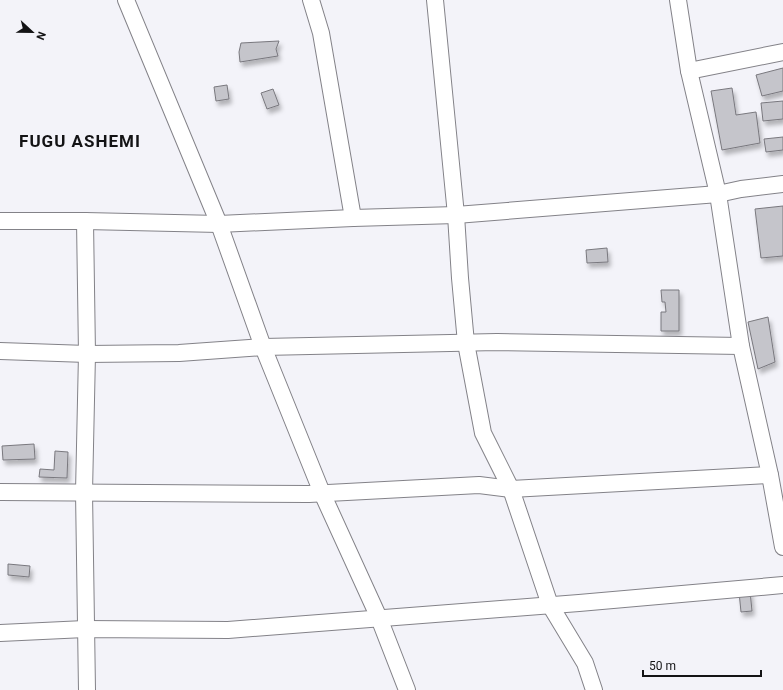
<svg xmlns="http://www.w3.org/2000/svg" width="783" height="690" viewBox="0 0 783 690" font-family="Roboto,sans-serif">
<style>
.building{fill:#c5c5cb;stroke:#79787e;filter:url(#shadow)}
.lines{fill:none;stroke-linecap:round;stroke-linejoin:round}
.street-casing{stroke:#838288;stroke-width:18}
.street{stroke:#fff;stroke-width:16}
.labels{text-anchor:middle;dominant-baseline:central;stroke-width:3;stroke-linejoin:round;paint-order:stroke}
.district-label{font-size:17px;font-weight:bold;letter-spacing:1px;fill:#131315;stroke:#f3f3f9}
</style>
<defs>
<filter id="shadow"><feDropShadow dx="2.5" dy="4.5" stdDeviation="2" flood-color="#0004"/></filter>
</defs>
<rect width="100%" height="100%" fill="#f3f3f9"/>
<g class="building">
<path d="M279 41 276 49 278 56 240 62 239 52 241 43Z"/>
<path d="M783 68V91L762 96 756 75Z"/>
<path d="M227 85 229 99 216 101 214 87Z"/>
<path d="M732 88 736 115 756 112 760 143 722 150 711 91Z"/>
<path d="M273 89 279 105 267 109 261 93Z"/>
<path d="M783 101V119L763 121 761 103Z"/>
<path d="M783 137V150L766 152 764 139Z"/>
<path d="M783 206V256L761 258 755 209Z"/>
<path d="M607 248 608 262 587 263 586 250Z"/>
<path d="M661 290H679V331H661V312H666L665 302H662Z"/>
<path d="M768 317 775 362 758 369 748 322Z"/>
<path d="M34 444 35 459 3 460 2 446Z"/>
<path d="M55 451 68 452 67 478 39 477 40 469 54 470Z"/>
<path d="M8 564 30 566 29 577 8 575Z"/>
<path d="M750 591 752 611 741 612 739 592Z"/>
</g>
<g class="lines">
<defs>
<g id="street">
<path d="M126 0 219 224 263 347 322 493 379 618 407 690"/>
<path d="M311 0 321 33 353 218"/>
<path d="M435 0 456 215 460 278 466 343 483 433 511 489 550 605 585 663 594 690"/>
<path d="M678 0 689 71 718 194 741 346 770 475 783 547"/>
<path d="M689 71 783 52"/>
<path d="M0 221H85L219 224 353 218 456 215 718 194 741 189 783 184"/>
<path d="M85 221 87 354 84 492 87 690"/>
<path d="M0 351 87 354 179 353 263 347 497 342 741 346"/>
<path d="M0 492 309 494 479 485 511 489 770 475"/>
<path d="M0 633 85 629 228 630 579 603 783 585"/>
</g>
</defs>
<use href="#street" class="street-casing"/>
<use href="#street" class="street"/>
</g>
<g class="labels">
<g class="district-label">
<text x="80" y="141">FUGU ASHEMI</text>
</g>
</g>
<g transform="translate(32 32) rotate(112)" stroke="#f3f3f9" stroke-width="3" paint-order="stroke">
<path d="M0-3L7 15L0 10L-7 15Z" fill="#131315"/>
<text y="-6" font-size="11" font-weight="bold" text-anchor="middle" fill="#131315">N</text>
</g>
<path d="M643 670v6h118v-6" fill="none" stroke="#131315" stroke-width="2"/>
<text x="649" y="670" font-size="12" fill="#131315" stroke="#f3f3f9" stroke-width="3" paint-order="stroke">50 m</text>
</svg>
